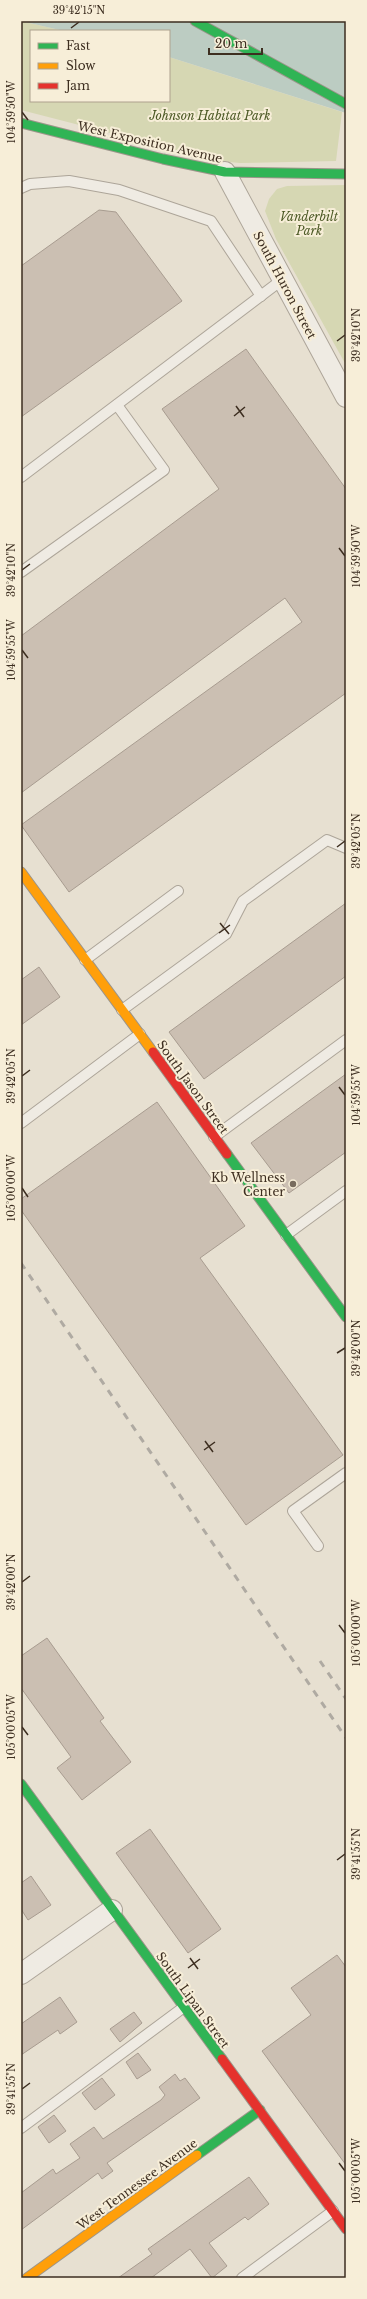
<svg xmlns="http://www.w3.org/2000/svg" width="367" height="2299" viewBox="0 0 367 2299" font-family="'Libre Baskerville',serif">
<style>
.green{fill:#d6d7b3}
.water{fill:#bcccc2}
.building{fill:#cbbfb2;stroke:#a89c90}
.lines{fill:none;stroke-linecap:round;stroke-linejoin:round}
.lane-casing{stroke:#ada599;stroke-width:12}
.street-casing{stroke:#ada599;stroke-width:22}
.fast-casing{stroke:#9c958a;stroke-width:11}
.slow-casing{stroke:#9c958a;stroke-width:11}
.jam-casing{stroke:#9c958a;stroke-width:11}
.lane{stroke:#efebe3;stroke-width:10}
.street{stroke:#efebe3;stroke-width:20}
.fast{stroke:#30b455;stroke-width:9}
.slow{stroke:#ff9f0a;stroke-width:9}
.jam{stroke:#e5322d;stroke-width:9}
.rail{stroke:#afaaa2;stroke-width:3;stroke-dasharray:7 7;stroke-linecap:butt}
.ticks{fill:none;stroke:#3d2e20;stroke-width:1.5}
.poi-dot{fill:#786c5e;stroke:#f7eed8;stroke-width:1.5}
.labels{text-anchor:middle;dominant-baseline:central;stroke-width:4;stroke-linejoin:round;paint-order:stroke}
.park-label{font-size:12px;font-style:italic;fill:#4d5a26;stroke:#f7eed8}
.street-label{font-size:12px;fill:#3d2e20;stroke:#f7eed8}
.poi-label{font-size:12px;fill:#3d2e20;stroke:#f7eed8;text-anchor:end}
.neatline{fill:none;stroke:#3d2e20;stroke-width:1.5}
.ticks-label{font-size:10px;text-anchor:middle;fill:#3d2e20}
</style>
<rect width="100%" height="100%" fill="#e7e0d1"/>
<g class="green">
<path d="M21 21 64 31H31V101H169V57L342 112 336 161 240 163 219 161 21 110Z"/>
<path d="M346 185V365L276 239 265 211 269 199 277 189 287 186Z"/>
</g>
<path class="water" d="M21 21H346V113L169 57V31H64Z"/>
<g class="building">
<path d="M99 210 116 212 182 301 21 417V266Z"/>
<path d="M246 349 346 489V693L69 892 21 825 302 622 285 598 21 793V636L219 489 162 409Z"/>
<path d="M346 903V976L204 1079 169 1032Z"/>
<path d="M39 967 60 997 21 1025V980Z"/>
<path d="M346 1074V1152L289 1193 251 1143Z"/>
<path d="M157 1102 245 1226 200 1258 343 1455 246 1525 21 1210V1199Z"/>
<path d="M47 1638 104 1718 100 1721 131 1762 82 1800 57 1768 71 1757 21 1688V1656Z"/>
<path d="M150 1829 221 1929 188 1953 116 1853Z"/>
<path d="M31 1876 51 1905 28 1920 21 1909V1883Z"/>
<path d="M337 1955 346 1967V2165L262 2051 311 2015 291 1988Z"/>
<path d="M60 1997 77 2022 60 2034 58 2030 21 2055V2024Z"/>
<path d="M134 2012 142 2023 120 2042 110 2029Z"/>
<path d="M138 2053 151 2070 137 2079 126 2062Z"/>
<path d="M175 2074 180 2081 185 2078 200 2098 107 2163 113 2171 102 2179 98 2173 21 2230V2193L53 2169 56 2174 80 2158 70 2144 94 2127 103 2139 161 2100 165 2095 159 2087Z"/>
<path d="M102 2078 115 2095 95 2110 82 2093Z"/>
<path d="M54 2115 66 2131 49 2143 38 2127Z"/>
<path d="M249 2177 269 2204 248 2220 245 2217 209 2243 227 2266 212 2278 190 2249 151 2278H118L152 2254 148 2249Z"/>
</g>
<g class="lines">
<defs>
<g id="lane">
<path d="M21 188 30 184 69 181 119 190 211 221 261 296"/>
<path d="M21 477 283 279"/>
<path d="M21 572 164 470 117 405"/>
<path d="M85 960 178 891"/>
<path d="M122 1010 226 934 243 901 327 840 346 848"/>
<path d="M21 1123 140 1034"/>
<path d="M214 1137 346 1040"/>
<path d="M286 1235 346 1191"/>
<path d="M318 1546 293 1511 346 1473"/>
<path d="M21 2128 184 2007"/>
<path d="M242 2278 333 2211"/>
</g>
<g id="street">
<path d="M225 172 346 397"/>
<path d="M21 1974 112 1910"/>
</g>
<g id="fast">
<path d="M195 21 346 104"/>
<path d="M21 123 163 159 225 172 346 174"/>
<path d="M227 1154 346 1317"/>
<path d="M21 1784 222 2059"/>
<path d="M197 2155 260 2110"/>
</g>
<g id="slow">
<path d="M21 872 153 1052"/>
<path d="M27 2278 197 2155"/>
</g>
<g id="jam">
<path d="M153 1052 227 1154"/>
<path d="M222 2059 346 2229"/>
</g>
</defs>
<use href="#lane" class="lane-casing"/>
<use href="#street" class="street-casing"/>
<use href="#fast" class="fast-casing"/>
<use href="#slow" class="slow-casing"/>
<use href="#jam" class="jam-casing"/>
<use href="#lane" class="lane"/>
<use href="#street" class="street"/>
<use href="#fast" class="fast"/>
<use href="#slow" class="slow"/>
<use href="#jam" class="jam"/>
<g class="rail">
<path d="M21 1263 346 1738"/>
<path d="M320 1661 346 1699"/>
</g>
</g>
<path class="ticks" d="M71 28 79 22M22 112 28 120M337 341 345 335M236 406 244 417M234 416 245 407M339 548 345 556M22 570 30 564M22 650 28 658M337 847 345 841M220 923 229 934M219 933 230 925M22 1076 30 1070M339 1087 345 1095M22 1188 28 1197M337 1353 345 1348M205 1441 213 1452M204 1450 215 1442M22 1582 30 1576M339 1625 345 1633M22 1727 28 1735M337 1860 345 1854M190 1958 198 1969M188 1968 200 1959M22 2089 30 2083M339 2163 345 2171"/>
<circle class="poi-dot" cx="293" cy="1184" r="4"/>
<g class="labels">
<g class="park-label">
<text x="210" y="115">Johnson Habitat Park</text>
<text x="309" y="216">Vanderbilt<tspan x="309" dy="14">Park</tspan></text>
</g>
<g class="street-label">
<text transform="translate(150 142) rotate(13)">West Exposition Avenue</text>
<text transform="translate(285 285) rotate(62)">South Huron Street</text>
<text transform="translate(193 1087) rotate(54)">South Jason Street</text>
<text transform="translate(193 2000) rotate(54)">South Lipan Street</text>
<text transform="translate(137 2184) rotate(-36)">West Tennessee Avenue</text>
</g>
<g class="poi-label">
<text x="285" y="1177">Kb Wellness<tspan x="285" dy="14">Center</tspan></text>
</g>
</g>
<rect width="367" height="2299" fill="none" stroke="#f7eed8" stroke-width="44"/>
<rect x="30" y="30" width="140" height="72" fill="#f7eed8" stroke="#ada18e"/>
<rect x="38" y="43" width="20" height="6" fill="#30b455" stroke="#ada18e"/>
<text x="66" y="50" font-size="12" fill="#3d2e20">Fast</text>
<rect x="38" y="63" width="20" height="6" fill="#ff9f0a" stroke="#ada18e"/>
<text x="66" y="70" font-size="12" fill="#3d2e20">Slow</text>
<rect x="38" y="83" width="20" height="6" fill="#e5322d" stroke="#ada18e"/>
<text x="66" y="90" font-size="12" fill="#3d2e20">Jam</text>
<path d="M209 48v6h53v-6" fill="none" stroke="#3d2e20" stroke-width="2"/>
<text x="215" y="48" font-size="12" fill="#3d2e20" stroke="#f7eed8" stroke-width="3" paint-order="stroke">20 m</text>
<rect x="22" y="22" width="323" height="2255" class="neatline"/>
<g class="ticks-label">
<text x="79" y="14">39°42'15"N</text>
<text transform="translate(11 112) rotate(-90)" y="4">104°59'50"W</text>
<text transform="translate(356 335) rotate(-90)" y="4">39°42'10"N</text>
<text transform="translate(356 556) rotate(-90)" y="4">104°59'50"W</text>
<text transform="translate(11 570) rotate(-90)" y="4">39°42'10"N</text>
<text transform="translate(11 650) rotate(-90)" y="4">104°59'55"W</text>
<text transform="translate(356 841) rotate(-90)" y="4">39°42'05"N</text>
<text transform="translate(11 1076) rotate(-90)" y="4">39°42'05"N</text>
<text transform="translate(356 1095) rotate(-90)" y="4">104°59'55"W</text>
<text transform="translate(11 1188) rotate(-90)" y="4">105°00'00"W</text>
<text transform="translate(356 1348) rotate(-90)" y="4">39°42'00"N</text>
<text transform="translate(11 1582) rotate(-90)" y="4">39°42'00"N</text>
<text transform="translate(356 1633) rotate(-90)" y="4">105°00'00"W</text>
<text transform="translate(11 1727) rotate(-90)" y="4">105°00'05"W</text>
<text transform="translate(356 1854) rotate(-90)" y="4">39°41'55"N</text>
<text transform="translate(11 2089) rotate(-90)" y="4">39°41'55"N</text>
<text transform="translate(356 2171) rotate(-90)" y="4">105°00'05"W</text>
</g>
</svg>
